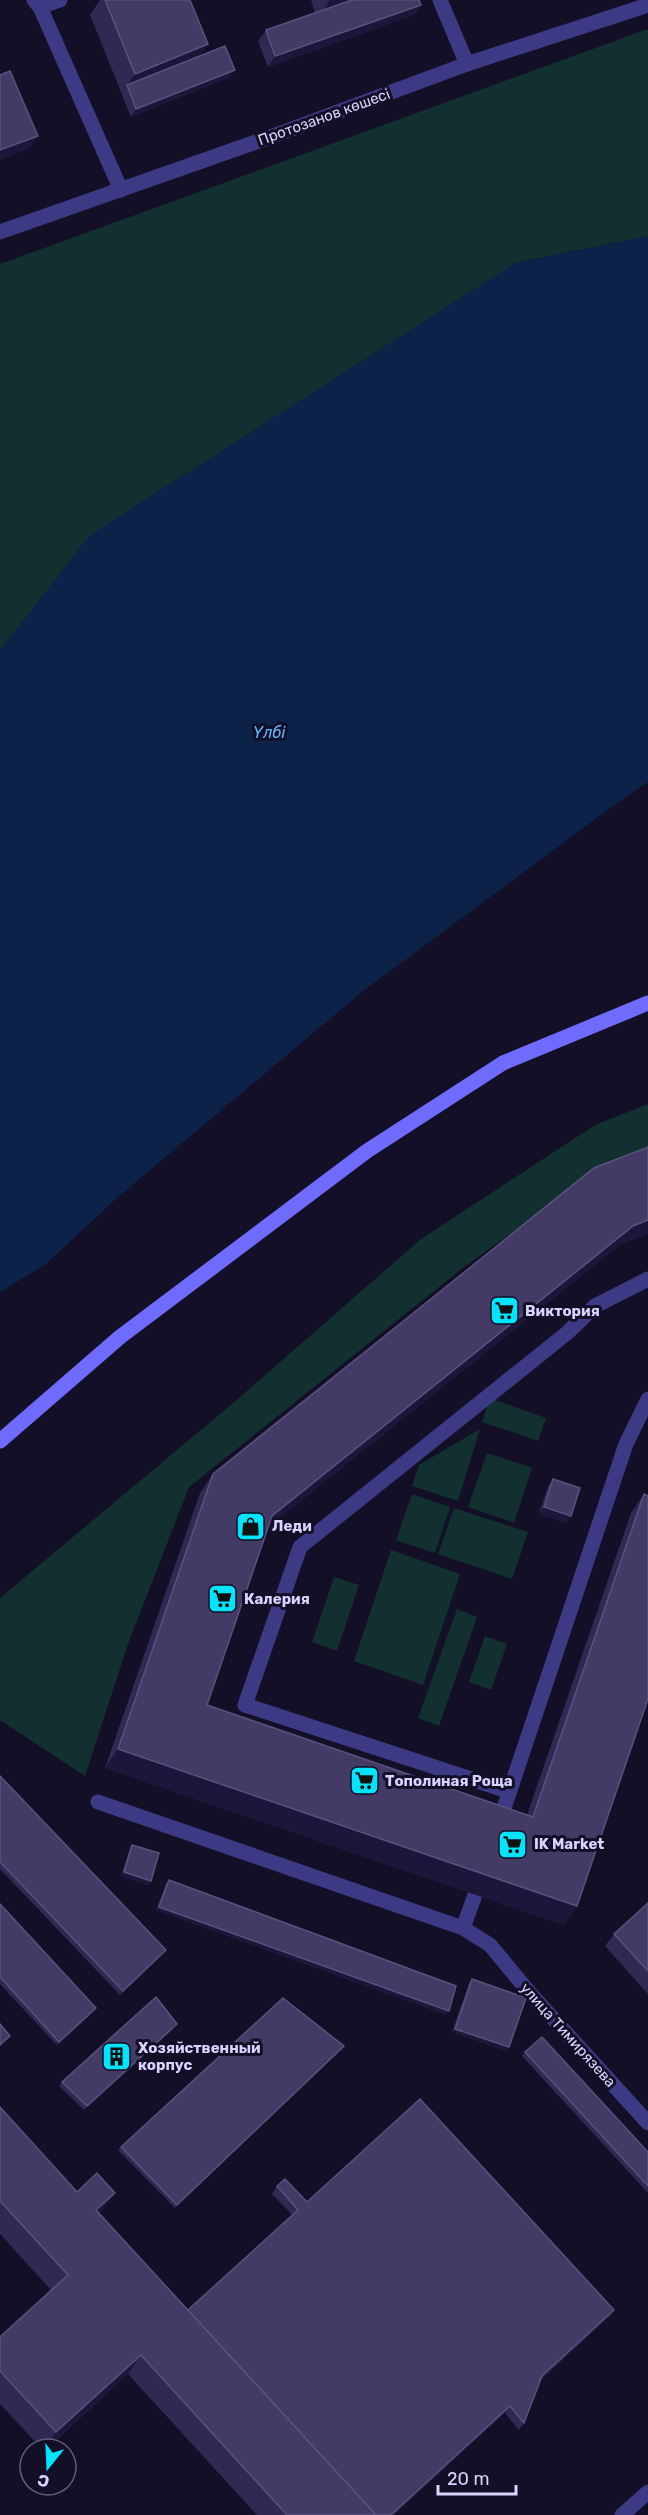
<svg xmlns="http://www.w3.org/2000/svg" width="648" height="2515" viewBox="0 0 648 2515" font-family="Rubik,sans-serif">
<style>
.green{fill:#12302f}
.water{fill:#0c2248}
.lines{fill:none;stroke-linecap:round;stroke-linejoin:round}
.minor{stroke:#3d3a85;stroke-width:15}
.tertiary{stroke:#3d3a85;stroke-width:15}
.secondary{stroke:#6f6bff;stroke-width:15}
.wall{fill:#312854}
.shaded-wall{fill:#1d163a}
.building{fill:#433a66;stroke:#5a527e;stroke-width:1.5}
.labels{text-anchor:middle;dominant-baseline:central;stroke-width:6;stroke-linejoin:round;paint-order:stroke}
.street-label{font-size:15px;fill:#d9d4ff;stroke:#130f26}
.poi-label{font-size:15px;font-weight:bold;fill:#d9d4ff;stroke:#130f26;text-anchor:start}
.water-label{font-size:16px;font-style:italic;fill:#62b6ff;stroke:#130f26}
</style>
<rect width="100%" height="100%" fill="#130f26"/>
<g class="green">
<path d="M648 29V236L515 263 0 650V264Z"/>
<path d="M648 1104V1149L606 1165 464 1267 189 1487 128 1644 85 1776 0 1720V1598L232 1404 421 1239 595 1125Z"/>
<path d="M490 1398 546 1418 538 1441 482 1422Z"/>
<path d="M480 1429 458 1501 412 1486 419 1465Z"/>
<path d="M487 1453 532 1468 514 1523 468 1507Z"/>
<path d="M412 1494 450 1507 435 1553 396 1540Z"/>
<path d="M454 1508 528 1532 512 1579 438 1554Z"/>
<path d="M391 1550 460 1574 423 1685 354 1661Z"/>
<path d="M334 1577 359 1585 337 1651 312 1642Z"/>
<path d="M457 1609 477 1617 439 1726 418 1718Z"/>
<path d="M485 1636 507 1644 491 1690 469 1682Z"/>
</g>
<path class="water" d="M648 236V782L609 809 362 992 118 1197 46 1264 0 1292V650L90 535 515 263Z"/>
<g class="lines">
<g class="minor">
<path d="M440 0 467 64"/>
<path d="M40 7 60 0"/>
<path d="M508 1791 245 1705 300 1547 567 1333 595 1306 648 1279"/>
<path d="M98 1802 463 1928 490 1945 529 1992 648 2123"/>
<path d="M498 1826 626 1444 648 1399"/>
<path d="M463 1928 475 1895"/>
<path d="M622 2515 648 2492"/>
</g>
<g class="tertiary">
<path d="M34 0 40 7 121 190"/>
<path d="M0 232 273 136 467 64 648 5"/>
</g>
<path class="secondary" d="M0 1441 120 1337 367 1151 503 1063 648 1003"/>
</g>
<g class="wall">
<path d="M100 0H190L208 44 199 57 230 77 131 117 90 15Z"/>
<path d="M311 0H419L421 5 414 15 268 67 258 41 266 30 315 13Z"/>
<path d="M648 1147V1233L620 1245 268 1527 207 1705 527 1815 631 1513 644 1494 577 1906 564 1925 105 1768 200 1493 213 1474Z"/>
<path d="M553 1479 571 1516 566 1523 539 1514 548 1486Z"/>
<path d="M0 1776 163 1954 120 1995 0 1869Z"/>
<path d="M132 1845 148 1885 121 1876 130 1848Z"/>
<path d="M169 1880 449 2011 446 2015 156 1910 166 1883Z"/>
<path d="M648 1903V1994L605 1946 614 1934Z"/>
<path d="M0 1904 96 2008 93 2012 57 2045 0 1984Z"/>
<path d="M472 1979 509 2047 506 2051 452 2032 469 1983Z"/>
<path d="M174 2028 84 2110 59 2086 62 2082Z"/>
<path d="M344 2046 341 2049 175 2208 118 2150 121 2147Z"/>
<path d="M525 2052 648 2152V2193L522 2056Z"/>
<path d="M0 2107 77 2192 115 2193 99 2214 188 2310 292 2215 272 2194 277 2186 307 2202 614 2310 609 2317 541 2380 524 2423 519 2430 505 2413 394 2515H257L128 2374 46 2449H42L0 2404V2337L51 2290 0 2234Z"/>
</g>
<g class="shaded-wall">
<path d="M330 0H373L317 19Z"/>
<path d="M421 5 414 15 268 67 275 56Z"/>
<path d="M208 44 195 63 127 85 135 74Z"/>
<path d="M235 70 230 77 131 117 136 109Z"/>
<path d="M38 136 29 149 0 160V150Z"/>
<path d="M648 1220V1233L620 1245 259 1535 272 1516 633 1226Z"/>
<path d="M544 1507 571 1516 566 1523 539 1514Z"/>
<path d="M118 1749 577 1906 564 1925 105 1768Z"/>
<path d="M124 1872 151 1881 148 1885 121 1876Z"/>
<path d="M159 1907 449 2011 446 2015 156 1910Z"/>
<path d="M166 1950 163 1954 120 1995 123 1991Z"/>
<path d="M96 2008 93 2012 57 2045 59 2042Z"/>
<path d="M177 2024 174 2028 84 2110 87 2106Z"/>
<path d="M455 2029 509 2047 506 2051 452 2032Z"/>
<path d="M344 2046 341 2049 175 2208 177 2205Z"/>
<path d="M115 2193 102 2211 83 2229 96 2210Z"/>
<path d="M614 2310 609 2317 537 2383 542 2376Z"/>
<path d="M141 2355 128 2374 45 2449 56 2432Z"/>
<path d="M510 2406 505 2413 394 2515H391Z"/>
</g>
<g class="building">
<path d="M105 0H190L208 44 135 74Z"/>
<path d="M352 0H419L421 5 275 56 266 30Z"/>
<path d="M225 46 235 70 136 109 127 85Z"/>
<path d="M10 71 38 136 0 150V75Z"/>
<path d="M648 1147V1220L633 1226 272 1516 207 1705 533 1817 644 1494 648 1496V1699L577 1906 118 1749 213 1474 594 1168Z"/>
<path d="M553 1479 580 1488 571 1516 544 1507Z"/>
<path d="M0 1776 166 1950 123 1991 0 1862Z"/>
<path d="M132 1845 159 1853 151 1881 124 1872Z"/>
<path d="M169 1880 456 1986 449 2011 159 1907Z"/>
<path d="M648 1903V1971L614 1934Z"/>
<path d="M0 1904 96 2008 59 2042 0 1977Z"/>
<path d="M472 1979 526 1998 509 2047 455 2029Z"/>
<path d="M156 1997 177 2024 87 2106 62 2082Z"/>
<path d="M283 1998 344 2046 177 2205 121 2147Z"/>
<path d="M0 2024 10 2036 0 2045Z"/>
<path d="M542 2037 648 2152V2186L525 2052Z"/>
<path d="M420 2099 614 2310 542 2376 524 2423 510 2406 391 2515H376L188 2310 298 2210 277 2186 285 2179 307 2202Z"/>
<path d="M0 2107 77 2192 97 2173 115 2193 96 2210 376 2515H287L141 2355 56 2432 0 2371V2337L68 2275 0 2201Z"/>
</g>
<defs>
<symbol id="supermarket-square" viewBox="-11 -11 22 22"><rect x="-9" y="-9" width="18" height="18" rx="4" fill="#00e5ff" stroke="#130f26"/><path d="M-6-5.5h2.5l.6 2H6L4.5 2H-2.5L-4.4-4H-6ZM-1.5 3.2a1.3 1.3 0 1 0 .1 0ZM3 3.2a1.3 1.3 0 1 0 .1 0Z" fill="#111"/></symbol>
<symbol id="shop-square" viewBox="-11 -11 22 22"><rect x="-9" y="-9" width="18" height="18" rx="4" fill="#00e5ff" stroke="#130f26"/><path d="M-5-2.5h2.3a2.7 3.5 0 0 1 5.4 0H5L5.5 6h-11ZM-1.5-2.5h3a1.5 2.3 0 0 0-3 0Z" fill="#111"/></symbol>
<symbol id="building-square" viewBox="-11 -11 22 22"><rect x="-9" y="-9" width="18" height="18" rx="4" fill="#00e5ff" stroke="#130f26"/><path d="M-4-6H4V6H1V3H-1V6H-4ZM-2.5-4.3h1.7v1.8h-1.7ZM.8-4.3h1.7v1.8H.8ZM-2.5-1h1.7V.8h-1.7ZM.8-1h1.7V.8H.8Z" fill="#111"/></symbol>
</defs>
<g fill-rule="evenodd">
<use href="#supermarket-square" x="488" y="1294" width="33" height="33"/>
<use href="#shop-square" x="234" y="1510" width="33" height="33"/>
<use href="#supermarket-square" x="206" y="1582" width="33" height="33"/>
<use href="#supermarket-square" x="348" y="1764" width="33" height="33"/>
<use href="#supermarket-square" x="496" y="1828" width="33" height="33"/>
<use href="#building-square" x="100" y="2040" width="33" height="33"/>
</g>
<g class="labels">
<g class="street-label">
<text transform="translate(324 117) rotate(-20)">Протозанов көшесі</text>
<text transform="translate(568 2035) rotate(48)">улица Тимирязева</text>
</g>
<g class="poi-label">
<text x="525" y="1311">Виктория</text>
<text x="272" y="1526">Леди</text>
<text x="244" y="1599">Калерия</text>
<text x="385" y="1781">Тополиная Роща</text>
<text x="534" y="1844">IK Market</text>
<text x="138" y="2048">Хозяйственный<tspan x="138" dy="17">корпус</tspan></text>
</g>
<g class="water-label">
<text x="269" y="732">Үлбі</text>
</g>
</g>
<g transform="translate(48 2467) rotate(198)"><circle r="28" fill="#130f26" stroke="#625e7d" stroke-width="1.5"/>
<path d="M0-4.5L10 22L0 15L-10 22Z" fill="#00e5ff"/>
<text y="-9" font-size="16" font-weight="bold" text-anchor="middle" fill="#d9d4ff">С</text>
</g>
<path d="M438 2485v9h78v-9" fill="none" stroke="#d9d4ff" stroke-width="3"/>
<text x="447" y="2485" font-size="18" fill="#d9d4ff" stroke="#130f26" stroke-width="4.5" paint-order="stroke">20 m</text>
</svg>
